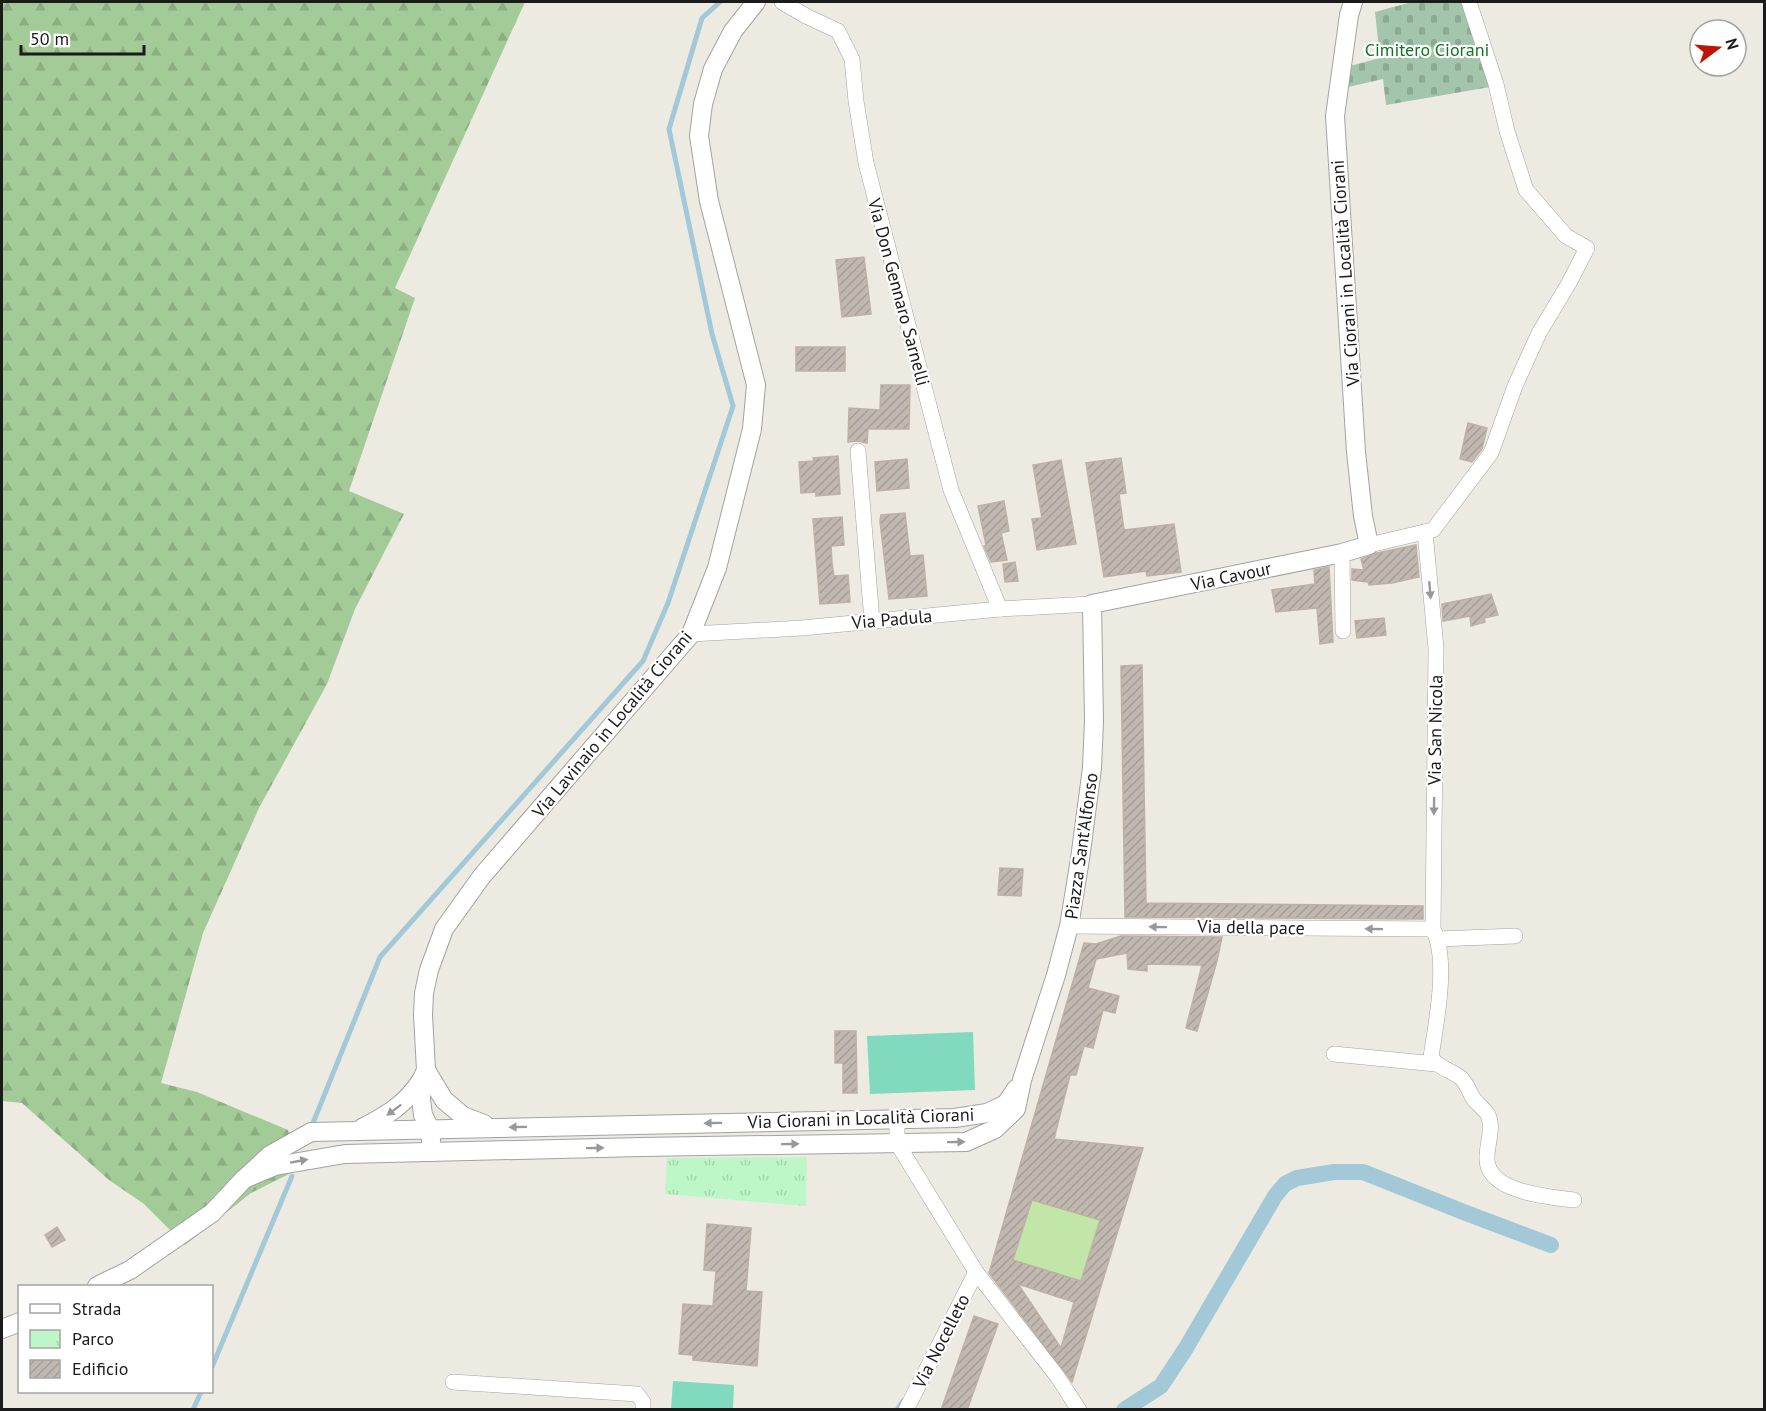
<svg xmlns="http://www.w3.org/2000/svg" width="1766" height="1411" viewBox="0 0 1766 1411" font-family="'PT Sans',sans-serif">
<style>
.grass{fill:#c2e6a8}
.forest{fill:url(#forest-firs)}
.cemetery{fill:url(#cemetery-stones)}
.park{fill:url(#park-tufts)}
.pitch{fill:#81dabe}
.lines{fill:none;stroke-linecap:round;stroke-linejoin:round}
.stream{stroke:#a3c9d9;stroke-width:5}
.canal{stroke:#a3c9d9;stroke-width:16}
.building{fill:url(#building-hatch);stroke:#beb1a4;stroke-width:1.5;fill-rule:evenodd}
.minor-casing{stroke:#a2a2a2;stroke-width:16}
.tertiary-casing{stroke:#a2a2a2;stroke-width:20}
.minor{stroke:#fff;stroke-width:15}
.tertiary{stroke:#fff;stroke-width:18}
.oneway{fill:#989898}
.labels{text-anchor:middle;dominant-baseline:central;stroke-width:4.5;stroke-linejoin:round;paint-order:stroke}
.park-label{font-size:18px;fill:#0f741f;stroke:#fff}
.street-label{font-size:18px;fill:#1b1b1b;stroke:#fff}
</style>
<defs>
<pattern id="forest-firs" width="22" height="20" patternUnits="userSpaceOnUse" patternTransform="scale(1.5)"><rect width="22" height="20" fill="#a3cb97"/><path d="M5 1l3.5 6h-7zM16 11l3.5 6h-7z" fill="#8cae82"/></pattern>
<pattern id="cemetery-stones" width="16" height="16" patternUnits="userSpaceOnUse" patternTransform="scale(1.5)"><rect width="16" height="16" fill="#a3c5ab"/><path d="M2 7V4a2 2 0 0 1 4 0v3zM10 15v-3a2 2 0 0 1 4 0v3z" fill="#8ca993"/></pattern>
<pattern id="park-tufts" width="24" height="20" patternUnits="userSpaceOnUse" patternTransform="scale(1.5)"><rect width="24" height="20" fill="#bef7c7"/><path d="M3 7l-1-3M5 7V3M7 7l1-3M15 17l-1-3M17 17v-4M19 17l1-3" fill="none" stroke="#a3d3aa"/></pattern>
<pattern id="building-hatch" width="6" height="6" patternUnits="userSpaceOnUse" patternTransform="scale(1.5)"><rect width="6" height="6" fill="#c1b9b1"/><path d="M-1 1l2-2M0 6l6-6M5 7l2-2" fill="none" stroke="#a59e98"/></pattern>
</defs>
<rect width="100%" height="100%" fill="#edeae1"/>
<path class="grass" d="M1032 1200 1100 1220 1081 1281 1014 1260Z"/>
<path class="forest" d="M2 2H525L395 288 415 298 349 491 404 514 355 609 327 684 259 808 203 933 161 1083 197 1092 288 1130 299 1169 251 1193 185 1245 144 1204 109 1180 22 1103 2 1101Z"/>
<path class="cemetery" d="M1412 2H1463L1490 87 1386 105 1383 79 1348 87 1350 66 1380 58 1375 12Z"/>
<path class="park" d="M807 1157 806 1206 665 1194 667 1158Z"/>
<g class="pitch">
<path d="M973 1032 975 1090 870 1094 867 1036Z"/>
<path d="M673 1381 734 1385 733 1409H671Z"/>
</g>
<g class="lines">
<g class="stream">
<path d="M313 1123 380 957 643 661 668 603 733 406 712 334 669 129 702 18 720 2"/>
<path d="M212 1367 292 1176"/>
<path d="M193 1410 201 1392"/>
<path d="M897 1410 903 1401"/>
</g>
<path class="canal" d="M1124 1410 1161 1386 1186 1348 1275 1196 1285 1184 1297 1178 1334 1172H1363L1466 1213 1551 1245"/>
</g>
<g class="building">
<path d="M864 257 871 314 842 317 836 260Z"/>
<rect x="796" y="347" width="49" height="24"/>
<path d="M881 385H910L909 429H868L867 443 858 441 848 442 849 408 880 410Z"/>
<path d="M1468 423 1487 428 1482 449 1472 462 1460 459Z"/>
<path d="M838 456 840 494 816 496V492L801 493 799 462 814 461 813 458Z"/>
<path d="M1121 458 1126 493 1119 494 1124 530 1174 524 1181 572 1147 576 1146 571 1104 577 1086 463Z"/>
<path d="M907 459 909 488 877 491 875 462Z"/>
<path d="M1061 460 1076 544 1037 550 1032 519 1042 518 1033 465Z"/>
<path d="M1004 501 1009 531 1001 533 1007 560 991 562 984 546 986 545 978 506Z"/>
<path d="M905 513 910 556 923 555 927 596 889 599 880 521 881 515Z"/>
<path d="M842 517 844 545 831 546 832 563 834 576 848 575 850 602 820 604 813 519Z"/>
<path d="M1416 545 1419 577 1392 583 1369 585 1368 582 1352 580V569L1364 570 1361 559 1377 553Z"/>
<path d="M1015 562 1018 581 1005 582 1003 564Z"/>
<path d="M1329 567 1333 642 1320 644 1317 608 1276 612 1272 590 1315 584 1314 570Z"/>
<path d="M1491 594 1498 615 1484 618 1485 622 1471 626 1470 616 1443 621 1442 604Z"/>
<path d="M1384 618 1386 635 1357 638 1355 621Z"/>
<path d="M1142 665 1146 903 1423 906V919L1125 917 1121 666Z"/>
<path d="M1000 868 1023 869 1021 896 998 895Z"/>
<path d="M1121 936 1222 937 1217 961 1197 1031 1186 1028 1202 965 1147 964V971L1128 969 1127 953 1096 959 1088 988 1119 996 1115 1013 1103 1010 1093 1048 1084 1046 1076 1075H1070L1054 1139 1143 1148 1072 1382 989 1273 1084 943 1096 944ZM1032 1200 1100 1220 1081 1281 1013 1260ZM1018 1284 1074 1302 1061 1348Z"/>
<path d="M835 1031H856L857 1093H843V1063H835Z"/>
<path d="M707 1224 751 1228 746 1291 762 1292 757 1366 693 1360V1355L679 1354 683 1304 713 1306 716 1271 704 1270Z"/>
<path d="M57 1227 65 1240 52 1247 45 1235Z"/>
<path d="M974 1316 998 1324 967 1410H941Z"/>
</g>
<g class="lines">
<defs>
<g id="minor">
<path d="M782 2 806 16 838 31 852 59 856 101 866 163 951 490 1000 609"/>
<path d="M858 451 872 621"/>
<path d="M1425 532 1436 648 1433 929C1449 960 1436 1023 1431 1057 1438 1068 1451 1070 1461 1078 1467 1084 1469 1091 1473 1098 1477 1104 1484 1108 1488 1115 1494 1127 1487 1144 1487 1157 1485 1192 1548 1197 1574 1200"/>
<path d="M1369 545 1433 530 1491 453 1515 386 1539 333 1569 283 1587 248 1566 236 1526 190 1507 131 1496 84 1469 2"/>
<path d="M1342 553 1343 631"/>
<path d="M691 634 802 628 1000 609 1092 604"/>
<path d="M1069 926 1433 929"/>
<path d="M1438 939 1515 936"/>
<path d="M1334 1054 1436 1064"/>
<path d="M897 1120V1143L976 1272 1057 1376 1079 1410"/>
<path d="M453 1382 637 1394 643 1402V1410"/>
<path d="M906 1410 976 1272"/>
</g>
<g id="tertiary">
<path d="M426 1070 444 1100 463 1116 484 1124"/>
<path d="M362 1128C388 1115 406 1104 422 1079"/>
<path d="M432 1152 430 1129 423 1115 421 1100 422 1079 426 1070 423 1015 424 993 429 970 444 929 482 876 691 634 717 568 752 429 756 385 709 201 699 136 703 104 713 69 733 31 756 2"/>
<path d="M244 1179 275 1166 345 1154 641 1147 966 1142 995 1129 1016 1109 1022 1080 1056 975 1069 926 1080 859 1092 768 1094 721 1092 604 1342 553 1369 545 1363 516 1356 452 1335 116 1349 15 1353 2"/>
<path d="M97 1286 130 1270 212 1213 244 1179 270 1155 311 1132 955 1118 987 1113 1006 1104 1016 1089"/>
<path d="M2 1329 20 1322"/>
</g>
</defs>
<use href="#minor" class="minor-casing"/>
<use href="#tertiary" class="tertiary-casing"/>
<use href="#minor" class="minor"/>
<use href="#tertiary" class="tertiary"/>
</g>
<defs><path id="oneway-solid" d="M-6-.8H1V-3.2L6.5 0L1 3.2V.8H-6Z" transform="scale(1.5)"/></defs>
<g class="oneway">
<use href="#oneway-solid" transform="translate(1430 590) rotate(85)"/>
<use href="#oneway-solid" transform="translate(1434 806) rotate(91)"/>
<use href="#oneway-solid" transform="translate(1158 927) rotate(-179)"/>
<use href="#oneway-solid" transform="translate(1374 929) rotate(-179)"/>
<use href="#oneway-solid" transform="translate(394 1110) rotate(143)"/>
<use href="#oneway-solid" transform="translate(713 1123) rotate(179)"/>
<use href="#oneway-solid" transform="translate(518 1127) rotate(179)"/>
<use href="#oneway-solid" transform="translate(956 1142) rotate(-1)"/>
<use href="#oneway-solid" transform="translate(790 1144) rotate(-1)"/>
<use href="#oneway-solid" transform="translate(595 1148) rotate(-1)"/>
<use href="#oneway-solid" transform="translate(299 1161) rotate(-10)"/>
</g>
<g class="labels">
<g class="park-label">
<text x="1427" y="49">Cimitero Ciorani</text>
</g>
<g class="street-label">
<text transform="translate(1345 273) rotate(-94)">Via Ciorani in Località Ciorani</text>
<text transform="translate(899 292) rotate(75)">Via Don Gennaro Sarnelli</text>
<text transform="translate(1231 576) rotate(-12)">Via Cavour</text>
<text transform="translate(892 619) rotate(-5)">Via Padula</text>
<text transform="translate(612 724) rotate(-50)">Via Lavinaio in Località Ciorani</text>
<text transform="translate(1435 730) rotate(-89)">Via San Nicola</text>
<text transform="translate(1081 846) rotate(-82)">Piazza Sant'Alfonso</text>
<text transform="translate(1251 927) rotate(1)">Via della pace</text>
<text transform="translate(861 1118) rotate(-2)">Via Ciorani in Località Ciorani</text>
<text transform="translate(941 1341) rotate(-63)">Via Nocelleto</text>
</g>
</g>
<rect width="1766" height="1411" fill="none" stroke="#1b1b1b" stroke-width="6"/>
<rect x="18" y="1285" width="195" height="108" fill="#ffffff" stroke="#a4a4a4" stroke-width="1.5"/>
<rect x="30" y="1304" width="30" height="9" fill="#ffffff" stroke="#a4a4a4" stroke-width="1.5"/>
<text x="72" y="1315" font-size="18" fill="#1b1b1b">Strada</text>
<rect x="30" y="1330" width="30" height="18" fill="url(#park-tufts)" stroke="#a4a4a4" stroke-width="1.5"/>
<text x="72" y="1345" font-size="18" fill="#1b1b1b">Parco</text>
<rect x="30" y="1360" width="30" height="18" fill="url(#building-hatch)" stroke="#a4a4a4" stroke-width="1.5"/>
<text x="72" y="1375" font-size="18" fill="#1b1b1b">Edificio</text>
<g transform="translate(1718 48) rotate(74)"><circle r="28" fill="#ffffff" stroke="#a4a4a4" stroke-width="1.5"/>
<path d="M0-4.5L10 22L0 15L-10 22Z" fill="#bf1407"/>
<text y="-9" font-size="16" font-weight="bold" text-anchor="middle" fill="#1b1b1b">N</text>
</g>
<path d="M21 45v9h123v-9" fill="none" stroke="#1b1b1b" stroke-width="3"/>
<text x="30" y="45" font-size="18" fill="#1b1b1b" stroke="#ffffff" stroke-width="4.5" paint-order="stroke">50 m</text>
</svg>
